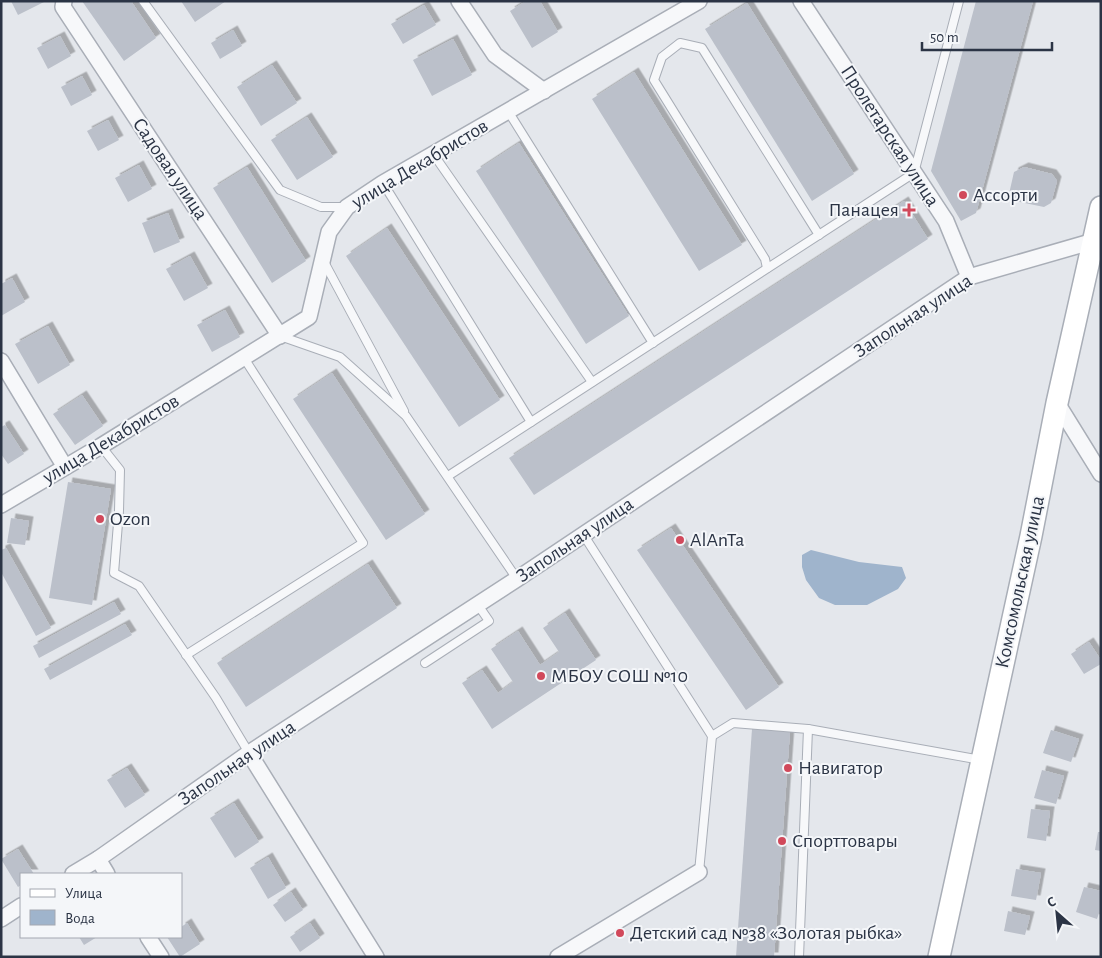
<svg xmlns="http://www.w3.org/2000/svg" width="1102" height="958" viewBox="0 0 1102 958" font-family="'Alegreya Sans',sans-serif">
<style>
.water{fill:#9fb4cc}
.building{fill:#bbc0ca;filter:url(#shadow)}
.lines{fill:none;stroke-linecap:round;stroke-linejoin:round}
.service-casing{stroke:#a9aeb7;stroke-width:10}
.minor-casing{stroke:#a9aeb7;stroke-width:18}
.secondary-casing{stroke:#a9aeb7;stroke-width:24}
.service{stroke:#f7f8fa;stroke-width:8}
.minor{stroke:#f7f8fa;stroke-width:15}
.secondary{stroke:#fff;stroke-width:21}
.poi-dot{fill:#d1495b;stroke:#f4f6f9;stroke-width:2}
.labels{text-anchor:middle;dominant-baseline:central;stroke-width:4;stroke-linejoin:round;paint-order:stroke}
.street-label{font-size:20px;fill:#2b3445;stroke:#f4f6f9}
.poi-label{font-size:20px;fill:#2b3445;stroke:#f4f6f9;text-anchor:start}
</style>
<defs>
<filter id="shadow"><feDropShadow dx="4.5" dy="-4.5" stdDeviation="0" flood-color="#0004"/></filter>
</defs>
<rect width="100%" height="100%" fill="#e4e7ec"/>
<path class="water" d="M811 550 859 562 902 567 906 578 898 589 867 605H835L819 598 806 580 802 567V555Z"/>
<g class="building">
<path d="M11 1H46L18 15Z"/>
<path d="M82 1H131L156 38 124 61Z"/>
<path d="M181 1H226L195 22Z"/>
<path d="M526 1H540L558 32 532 48 510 11Z"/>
<path d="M976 1H1033L976 213 961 221 931 171Z"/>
<path d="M747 3 854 174 812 201 705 29Z"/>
<path d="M424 5 436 25 403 44 391 24Z"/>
<path d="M233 30 242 46 220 59 211 43Z"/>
<path d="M60 36 71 56 48 69 37 48Z"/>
<path d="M453 39 472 75 432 96 413 60Z"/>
<path d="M272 65 297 103 261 126 237 87Z"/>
<path d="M634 72 742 245 699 271 592 99Z"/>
<path d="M82 76 92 95 71 106 61 87Z"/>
<path d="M307 117 333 157 297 180 271 140Z"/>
<path d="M108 120 119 140 98 151 87 131Z"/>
<path d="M519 143 629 316 586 344 476 171Z"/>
<path d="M139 165 152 189 128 202 115 178Z"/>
<path d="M247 167 306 261 272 283 213 188Z"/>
<path d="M1024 167 1052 174 1057 181 1051 203 1044 207 1015 201 1009 194 1014 172Z"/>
<path d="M904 201 928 239 534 495 509 458Z"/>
<path d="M168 213 180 242 154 253 142 223Z"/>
<path d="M387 228 500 400 459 427 346 256Z"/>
<path d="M190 256 208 288 184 301 166 269Z"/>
<path d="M12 278 25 302 1 316V284Z"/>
<path d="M225 310 240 337 212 352 197 325Z"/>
<path d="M48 326 70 365 38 384 15 344Z"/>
<path d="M332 373 425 514 386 540 293 399Z"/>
<path d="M82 395 103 426 75 445 53 414Z"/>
<path d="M5 425 24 454 8 464 1 454V427Z"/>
<path d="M68 482 111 489 92 605 49 598Z"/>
<path d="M11 518 29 521 25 545 7 543Z"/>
<path d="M671 528 779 687 746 710 637 550Z"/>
<path d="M6 548 51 628 36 636 1 572V550Z"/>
<path d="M368 564 397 608 246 707 217 663Z"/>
<path d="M114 602 121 614 39 658 33 646Z"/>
<path d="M565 613 596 660 492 729 462 683 482 670 498 693 513 682 491 649 518 631 540 665 559 652 543 628Z"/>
<path d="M125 624 132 635 50 680 44 669Z"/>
<path d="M1089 642 1101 660V664L1084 674 1071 654Z"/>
<path d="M752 729 790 731 774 957H736Z"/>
<path d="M1051 730 1079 739 1071 762 1043 753Z"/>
<path d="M127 768 145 795 125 808 107 780Z"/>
<path d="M1042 770 1064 776 1056 804 1034 798Z"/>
<path d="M234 803 259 842 235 858 210 818Z"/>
<path d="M1031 809 1050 811 1046 841 1027 838Z"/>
<path d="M1098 832H1101V851L1095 850Z"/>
<path d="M18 849 34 874H21V885L18 887 1 859Z"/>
<path d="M268 857 286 888 268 899 250 868Z"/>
<path d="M1016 869 1041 873 1036 900 1011 896Z"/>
<path d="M1084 887 1101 891V907L1097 919 1076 912Z"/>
<path d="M291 892 303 910 285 922 273 905Z"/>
<path d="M1008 911 1030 916 1025 935 1004 931Z"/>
<path d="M187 923 200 944 180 957 167 937H181V927Z"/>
<path d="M310 923 320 938 300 952 290 937Z"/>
<path d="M79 937H97L84 945Z"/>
</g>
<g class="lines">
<defs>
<g id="service">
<path d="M143 1 280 190 321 207H347"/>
<path d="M508 111 653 343"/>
<path d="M434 155 592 382"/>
<path d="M383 183 531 422"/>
<path d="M323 260 404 411"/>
<path d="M767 268 765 259 654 80 662 57 680 43 702 48 819 235"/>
<path d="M280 336 340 357 406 416 517 579"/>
<path d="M101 446 120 470 119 511 114 573 139 586 216 698 249 753"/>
<path d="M448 476 914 173 959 1"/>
<path d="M583 534 712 736 699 872"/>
<path d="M186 655 363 543 244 358"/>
<path d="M425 663 489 621 478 605"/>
<path d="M712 736 733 723 808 729 981 760"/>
<path d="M799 957 808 729"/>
</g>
<g id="minor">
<path d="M64 1 63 7 280 336"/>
<path d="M459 1 495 55 544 91"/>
<path d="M801 1 946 221 969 277"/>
<path d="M1 361 65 467"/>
<path d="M1057 403 1101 474"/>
<path d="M1 505 101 446 309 317 329 232 347 207 383 183 699 1"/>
<path d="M249 753 376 957"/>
<path d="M98 859 107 874"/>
<path d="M73 874 98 859 249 753 517 579 969 277 1094 241 1100 238"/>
<path d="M1 919 21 906"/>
<path d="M148 937 161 957"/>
<path d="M558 957 699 872"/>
</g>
<path id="secondary" d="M939 957 1031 536 1057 403 1101 207"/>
</defs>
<use href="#service" class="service-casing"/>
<use href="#minor" class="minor-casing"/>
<use href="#secondary" class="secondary-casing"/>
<use href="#service" class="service"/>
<use href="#minor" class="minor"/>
<use href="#secondary" class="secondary"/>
</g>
<g class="poi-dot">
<circle cx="963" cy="195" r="5"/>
<path d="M906.5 202.5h5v5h5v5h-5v5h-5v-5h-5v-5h5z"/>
<circle cx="100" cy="519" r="5"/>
<circle cx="680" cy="540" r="5"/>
<circle cx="541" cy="676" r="5"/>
<circle cx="788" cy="768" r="5"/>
<circle cx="782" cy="841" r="5"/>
<circle cx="620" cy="933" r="5"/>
</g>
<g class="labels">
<g class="street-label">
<text transform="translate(890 136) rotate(57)">Пролетарская улица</text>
<text transform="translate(420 164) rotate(-31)">улица Декабристов</text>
<text transform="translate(170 169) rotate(56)">Садовая улица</text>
<text transform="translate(913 316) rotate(-33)">Запольная улица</text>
<text transform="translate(111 439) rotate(-31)">улица Декабристов</text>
<text transform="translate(575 540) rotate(-34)">Запольная улица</text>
<text transform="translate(1020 582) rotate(-78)">Комсомольская улица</text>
<text transform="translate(237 763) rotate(-34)">Запольная улица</text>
</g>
<g class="poi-label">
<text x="973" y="195">Ассорти</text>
<text x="899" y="210" text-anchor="end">Панацея</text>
<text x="110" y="519">Ozon</text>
<text x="690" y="540">AlAnTa</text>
<text x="551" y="676">МБОУ СОШ №10</text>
<text x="798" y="768">Навигатор</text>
<text x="792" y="841">Спорттовары</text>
<text x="630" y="933">Детский сад №38 «Золотая рыбка»</text>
</g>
</g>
<rect width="1102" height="958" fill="none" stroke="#2b3445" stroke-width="5"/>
<rect x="20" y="873" width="162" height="65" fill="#f4f6f9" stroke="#a4a8b1"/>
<rect x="30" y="889" width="25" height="8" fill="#ffffff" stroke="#a4a8b1"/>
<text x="65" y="898" font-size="15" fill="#2b3445">Улица</text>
<rect x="30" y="910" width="25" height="15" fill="#9fb4cc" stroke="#a4a8b1"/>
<text x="65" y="923" font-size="15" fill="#2b3445">Вода</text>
<g transform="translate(1057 913) rotate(333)" stroke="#f4f6f9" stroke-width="4" paint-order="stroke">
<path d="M0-4L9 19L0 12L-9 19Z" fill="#2b3445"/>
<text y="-8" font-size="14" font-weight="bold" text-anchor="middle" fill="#2b3445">С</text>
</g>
<path d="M922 42v8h130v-8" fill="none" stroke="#2b3445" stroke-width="2.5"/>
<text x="930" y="42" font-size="15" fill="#2b3445" stroke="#f4f6f9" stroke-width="4" paint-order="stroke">50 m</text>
</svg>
